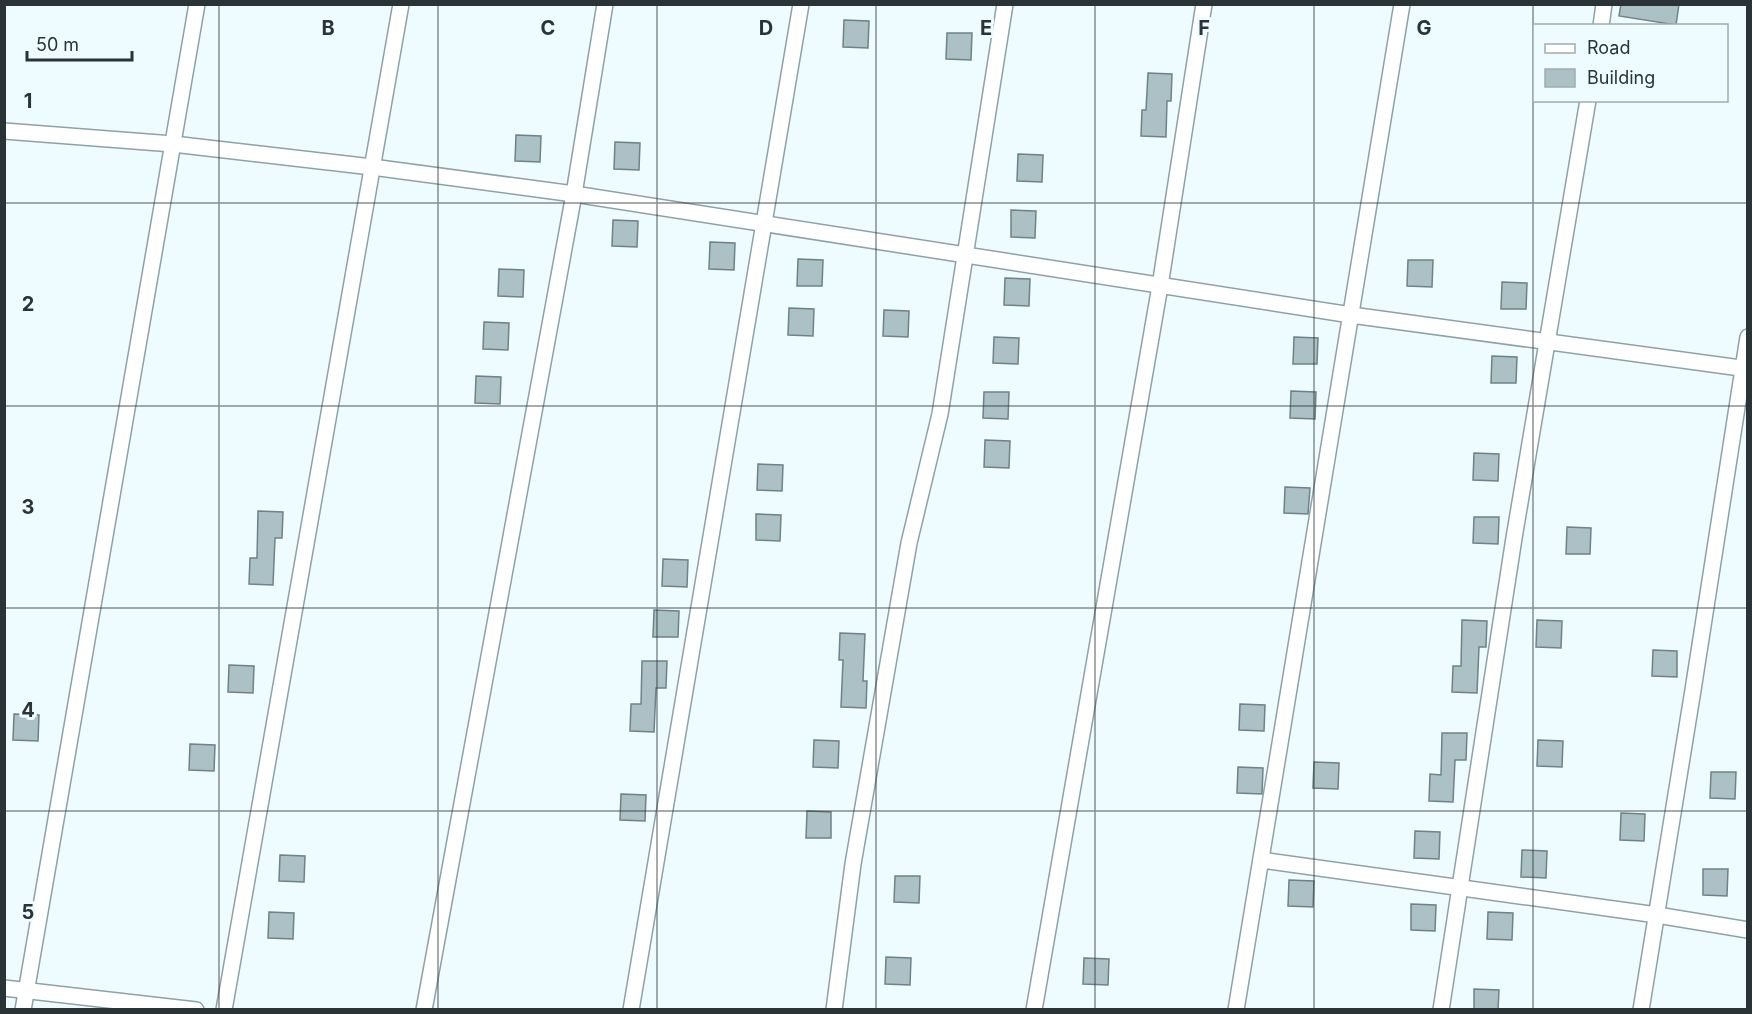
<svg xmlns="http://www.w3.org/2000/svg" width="1752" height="1014" viewBox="0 0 1752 1014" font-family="Inter,sans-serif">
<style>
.building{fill:#abc1c6;stroke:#6e8287;stroke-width:1.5}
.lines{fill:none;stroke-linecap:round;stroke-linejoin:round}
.minor-casing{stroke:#8da2a7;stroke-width:18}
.minor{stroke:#fff;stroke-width:15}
.grid{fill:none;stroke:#2a3335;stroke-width:1.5;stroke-opacity:0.55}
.grid-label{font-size:20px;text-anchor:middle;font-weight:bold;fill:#2a3335;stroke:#effcff;stroke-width:6;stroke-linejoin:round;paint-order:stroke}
</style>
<rect width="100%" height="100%" fill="#effcff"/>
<g class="building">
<path d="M1621 4H1679L1676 25 1619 16Z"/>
<path d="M844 20 869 21 868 48 843 47Z"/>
<path d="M947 33H972L971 60 946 59Z"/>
<path d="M1148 73 1172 74 1171 101H1167L1166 137 1141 136 1142 110H1146Z"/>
<path d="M516 135 541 136 540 162 515 161Z"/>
<path d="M615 142 640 143 639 170 614 169Z"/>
<path d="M1018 154 1043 155 1042 182 1017 181Z"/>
<path d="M1011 210 1036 211 1035 238 1011 237Z"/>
<path d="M613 220 638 221 637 247 612 246Z"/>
<path d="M710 242 735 243 734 270 709 269Z"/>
<path d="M798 259 823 260 822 286H797Z"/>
<path d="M1408 260H1433L1432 287 1407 286Z"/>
<path d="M499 269 524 270 523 297 498 296Z"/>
<path d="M1005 278 1030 279 1029 306 1004 305Z"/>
<path d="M1502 282 1527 283 1526 309H1501Z"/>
<path d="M789 308 814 309 813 336 788 335Z"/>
<path d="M884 310 909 311 908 337 883 336Z"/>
<path d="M484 322 509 323 508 350 483 349Z"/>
<path d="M994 337 1019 338 1018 364 993 363Z"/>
<path d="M1294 337 1318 338 1317 364H1293Z"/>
<path d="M1492 356 1517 357 1516 383H1491Z"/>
<path d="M476 376 501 377 500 404 475 403Z"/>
<path d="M1291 391 1316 392 1315 419 1290 418Z"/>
<path d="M984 392H1009L1008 419 983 418Z"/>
<path d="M985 440 1010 441 1009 468 984 467Z"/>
<path d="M1474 453 1499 454 1498 481 1473 480Z"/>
<path d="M758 464 783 465 782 491 757 490Z"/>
<path d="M1285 487 1310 488 1308 514 1284 513Z"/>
<path d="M258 511 283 512 282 538H275L273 585 249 584 250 558H257Z"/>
<path d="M756 514 781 515 780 541 756 540Z"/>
<path d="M1474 517H1499L1498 544 1473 543Z"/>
<path d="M1567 527 1591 528 1590 554H1566Z"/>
<path d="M663 559 688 560 687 587 662 586Z"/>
<path d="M654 610 679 611 678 637H653Z"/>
<path d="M1462 620 1487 621 1486 647H1479L1477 693 1452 692 1453 666H1461Z"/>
<path d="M1537 620 1562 621 1561 648 1536 647Z"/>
<path d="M840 633 865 634 863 681H867L866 708 841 707 843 660H839Z"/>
<path d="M1653 650 1677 651V677L1652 676Z"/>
<path d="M642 661H667L666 688H656L654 732 630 731 631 704H641Z"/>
<path d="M229 665 254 666 253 693 228 692Z"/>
<path d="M1240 704 1265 705 1264 731 1239 730Z"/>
<path d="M14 714 39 715 38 741 13 740Z"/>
<path d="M1442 733H1467L1466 760H1455L1453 802 1429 801 1430 774 1441 775Z"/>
<path d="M814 740 839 741 838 768 813 767Z"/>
<path d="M1538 740 1563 741 1562 767 1537 766Z"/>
<path d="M190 744 215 745 214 771 189 770Z"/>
<path d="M1314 762 1339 763 1338 789 1313 788Z"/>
<path d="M1238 767 1263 768 1262 794 1237 793Z"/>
<path d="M1711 772H1736L1735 799 1710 798Z"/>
<path d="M621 794 646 795 645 821 620 820Z"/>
<path d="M807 811 831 812V838H806Z"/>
<path d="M1621 813 1645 814 1644 841 1620 840Z"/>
<path d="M1415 831 1440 832 1439 859 1414 858Z"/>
<path d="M1522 850 1547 851 1546 878 1521 877Z"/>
<path d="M280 855 305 856 304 882 279 881Z"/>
<path d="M1703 869H1728L1727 896 1703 895Z"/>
<path d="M895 876H920L919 903 894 902Z"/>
<path d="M1289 880 1314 881 1313 907 1288 906Z"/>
<path d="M1411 904 1436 905 1435 931 1411 930Z"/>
<path d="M269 912 294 913 293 939 268 938Z"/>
<path d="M1488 912 1513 913 1512 940 1487 939Z"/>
<path d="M886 957 911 958 910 985 885 984Z"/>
<path d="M1084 958 1109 959 1108 985 1083 984Z"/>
<path d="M1474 989 1499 990 1498 1010H1474Z"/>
</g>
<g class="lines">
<defs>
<g id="minor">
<path d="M1601 26 1604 4"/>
<path d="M4 131 173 144 372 167 574 194 1351 315 1748 369"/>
<path d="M1261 860 1657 915 1748 930"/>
<path d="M4 988 196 1010"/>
<path d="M23 1010 197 4"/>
<path d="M224 1010 401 4"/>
<path d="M424 1010 574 194 605 4"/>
<path d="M631 1010 801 4"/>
<path d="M834 1010 853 864 909 543 940 414 1005 4"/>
<path d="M1034 1010 1160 286 1204 4"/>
<path d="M1236 1010 1402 4"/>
<path d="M1441 1010 1514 538 1588 100"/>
<path d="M1641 1010 1693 690 1748 337"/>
</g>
</defs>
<use href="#minor" class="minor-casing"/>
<use href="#minor" class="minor"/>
</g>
<path class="grid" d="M219 4V1010M438 4V1010M657 4V1010M876 4V1010M1095 4V1010M1314 4V1010M1533 4V1010M4 203H1748M4 406H1748M4 608H1748M4 811H1748"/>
<g class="grid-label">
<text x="328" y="35">B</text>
<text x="548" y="35">C</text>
<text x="766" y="35">D</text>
<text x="986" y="35">E</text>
<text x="1204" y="35">F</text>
<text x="1424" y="35">G</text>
<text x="28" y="108">1</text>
<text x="28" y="311">2</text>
<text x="28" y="514">3</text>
<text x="28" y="717">4</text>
<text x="28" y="919">5</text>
</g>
<rect width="1752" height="1014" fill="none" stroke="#2a3335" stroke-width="12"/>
<rect x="1533" y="24" width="195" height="78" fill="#effcff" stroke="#a0acae" stroke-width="1.5"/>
<rect x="1545" y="44" width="30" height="9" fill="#ffffff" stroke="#a0acae" stroke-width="1.5"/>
<text x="1587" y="54" font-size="18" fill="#2a3335">Road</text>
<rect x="1545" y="69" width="30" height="18" fill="#abc1c6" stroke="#a0acae" stroke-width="1.5"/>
<text x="1587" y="84" font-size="18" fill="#2a3335">Building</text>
<path d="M27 51v9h105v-9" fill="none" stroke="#2a3335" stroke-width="3"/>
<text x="36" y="51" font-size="18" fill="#2a3335" stroke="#effcff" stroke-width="4.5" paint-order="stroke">50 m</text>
</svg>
